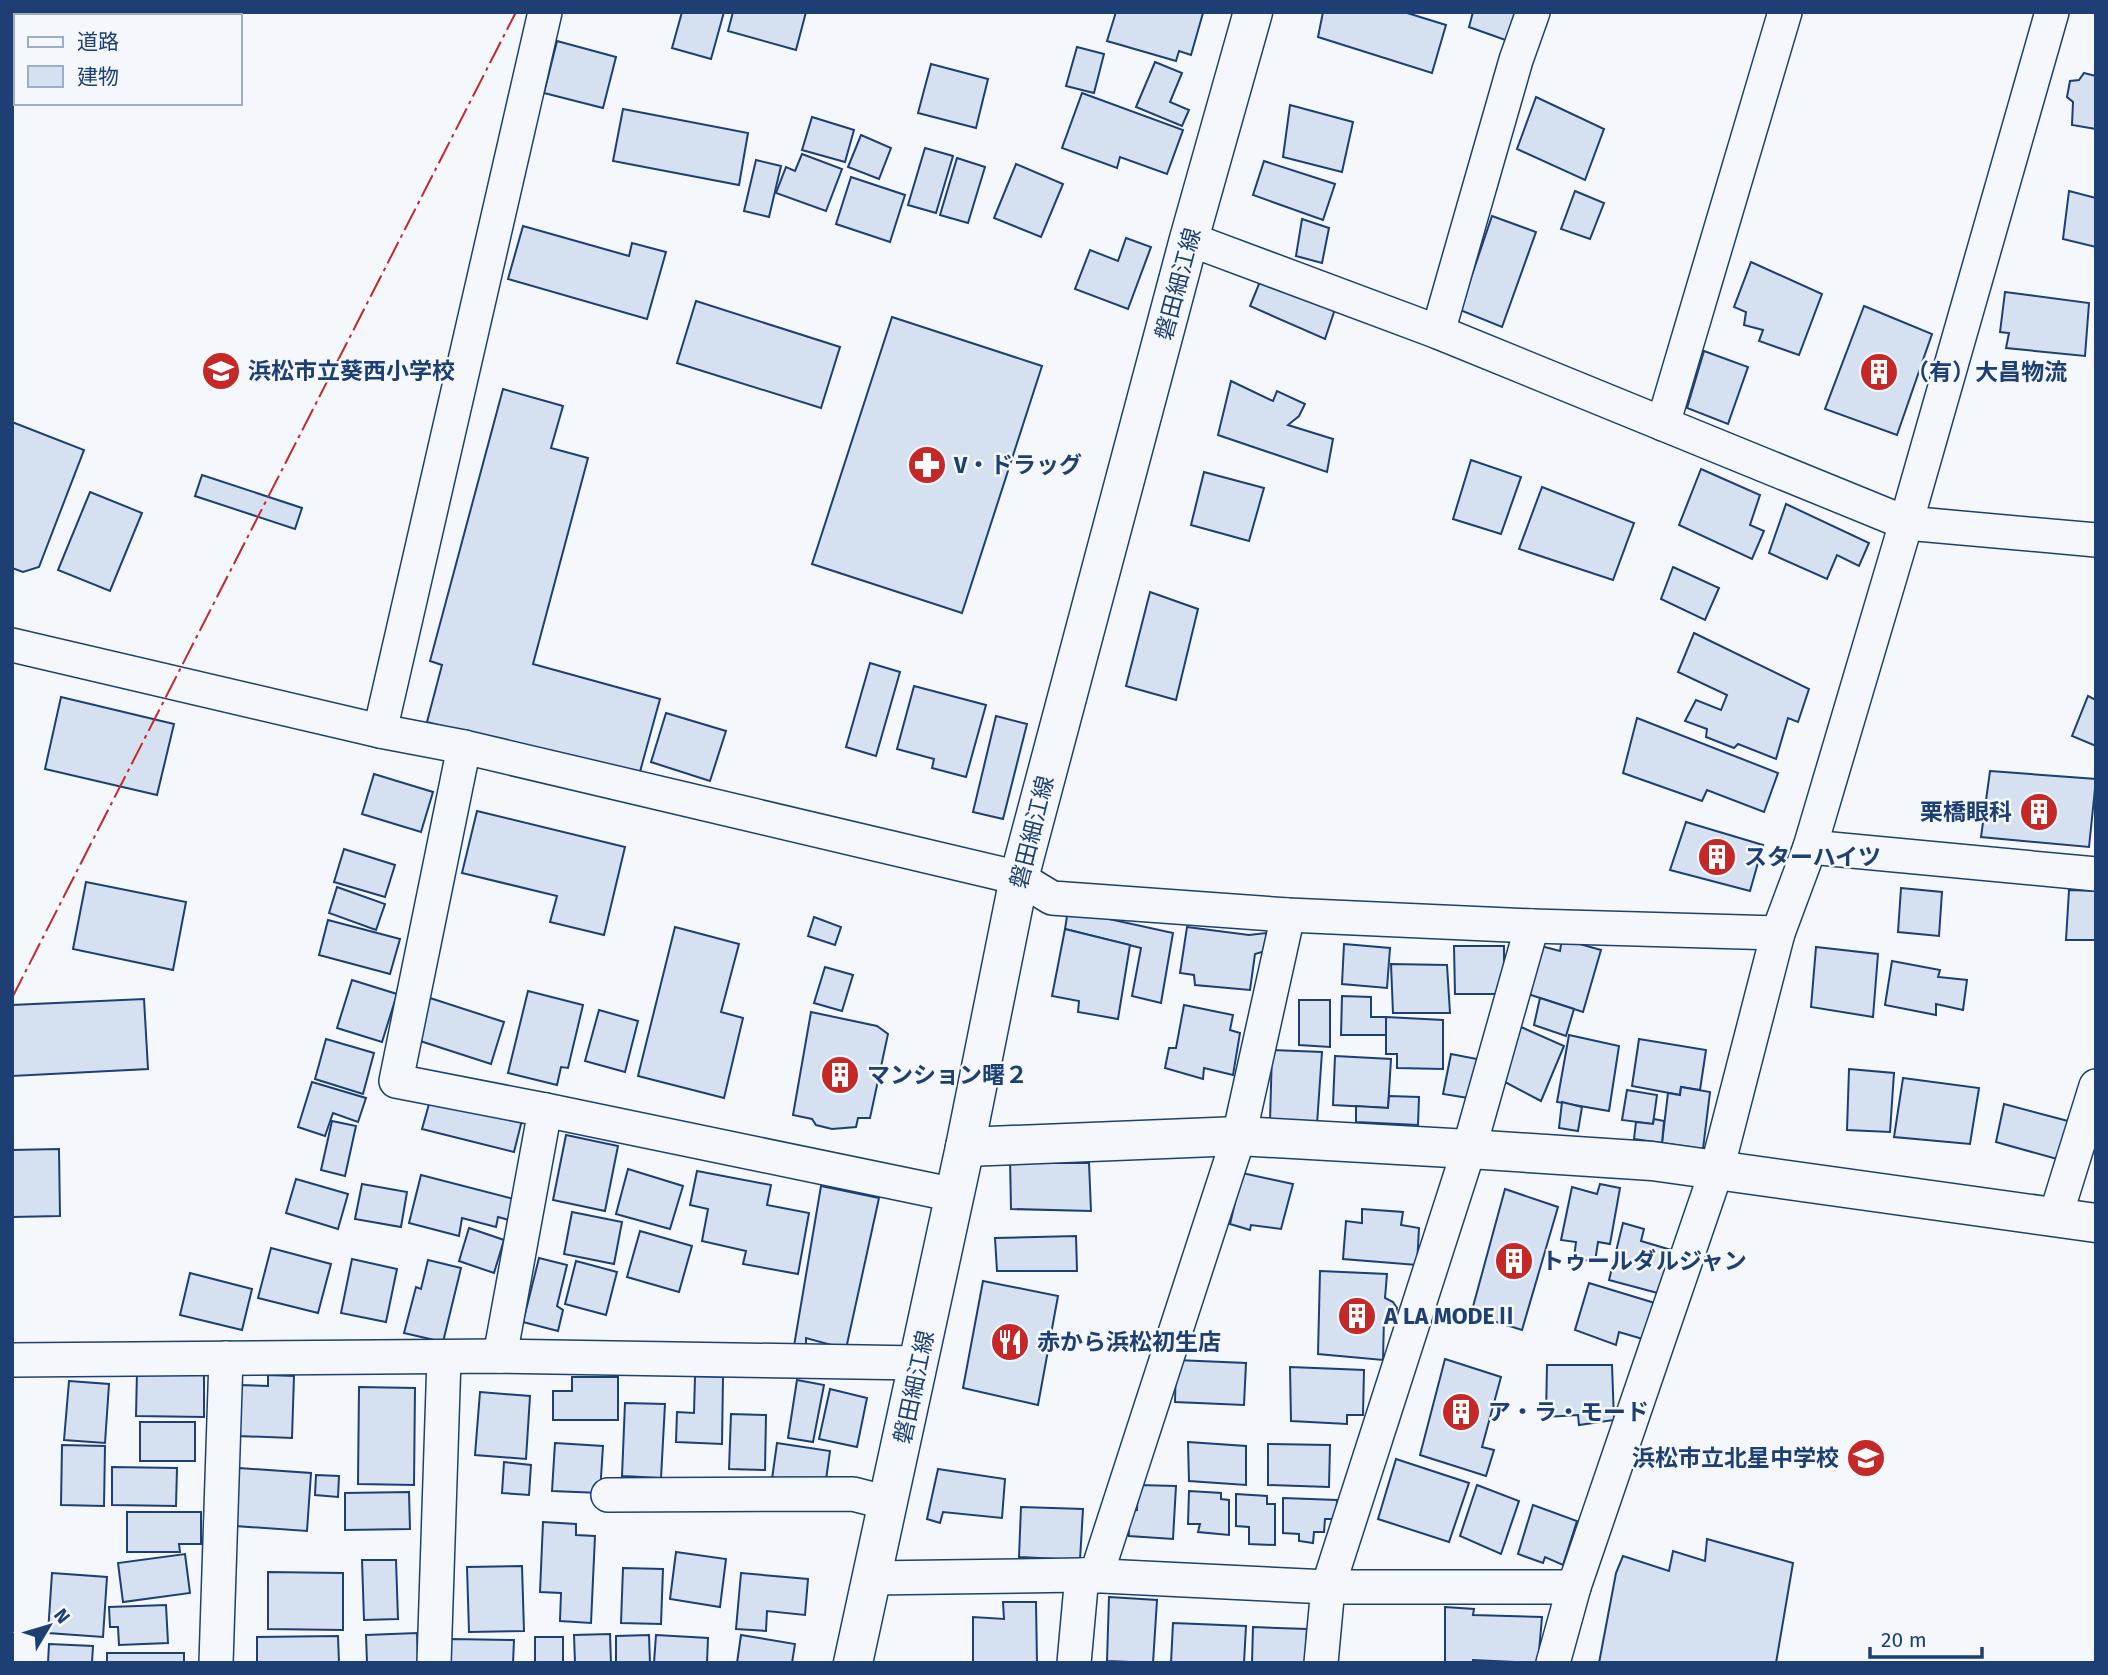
<svg xmlns="http://www.w3.org/2000/svg" width="2108" height="1675" viewBox="0 0 2108 1675" font-family="'Fira Sans','Noto Sans JP',sans-serif">
<style>
.building{fill:#d5e0f0;stroke:#1d3f73;stroke-width:2}
.lines{fill:none;stroke-linecap:round;stroke-linejoin:round}
.street-casing{stroke:#1d3f73;stroke-width:36}
.secondary-casing{stroke:#1d3f73;stroke-width:41}
.street{stroke:#f4f7fb;stroke-width:33}
.secondary{stroke:#f4f7fb;stroke-width:38}
.power{stroke:#c62828;stroke-width:2;stroke-dasharray:24 5 3.5 5;stroke-linecap:butt}
.labels{text-anchor:middle;dominant-baseline:central;stroke-width:5;stroke-linejoin:round;paint-order:stroke}
.street-label{font-size:23px;fill:#1d3f73;stroke:#f4f7fb}
.poi-label{font-size:23px;font-weight:bold;fill:#1d3f73;stroke:#f4f7fb;text-anchor:start}
</style>
<rect width="100%" height="100%" fill="#f4f7fb"/>
<g class="building">
<path d="M12 12H35V16H16V101H12Z"/>
<path d="M682 12H724L711 59 672 48Z"/>
<path d="M733 12H806L796 50 728 31Z"/>
<path d="M1116 12H1200L1203 13 1191 55 1179 51 1176 61 1107 41Z"/>
<path d="M1323 12H1404L1446 25 1432 73 1318 37Z"/>
<path d="M1473 12H1521L1511 42 1469 27Z"/>
<path d="M557 41 616 57 603 108 544 93Z"/>
<path d="M1077 47 1104 54 1094 93 1066 86Z"/>
<path d="M1155 62 1182 73 1170 102 1189 110 1182 126 1136 107Z"/>
<path d="M931 64 988 79 976 128 918 113Z"/>
<path d="M2084 73 2096 76V129L2072 125 2073 102 2067 97 2070 81 2079 80Z"/>
<path d="M1082 93 1183 130 1167 174 1120 157 1117 168 1062 148Z"/>
<path d="M1536 97 1604 129 1585 180 1517 149Z"/>
<path d="M1290 105 1353 122 1342 172 1283 157Z"/>
<path d="M623 109 748 133 739 185 613 161Z"/>
<path d="M812 117 854 130 845 162 802 150Z"/>
<path d="M861 135 891 148 879 179 848 167Z"/>
<path d="M925 148 953 156 936 213 908 205Z"/>
<path d="M802 154 842 169 826 211 776 193 786 167 795 171Z"/>
<path d="M957 158 985 167 968 223 940 215Z"/>
<path d="M756 160 781 166 769 217 744 211Z"/>
<path d="M1264 161 1335 184 1323 220 1253 195Z"/>
<path d="M1016 164 1063 184 1041 237 994 218Z"/>
<path d="M851 177 905 195 890 242 836 224Z"/>
<path d="M1575 191 1604 203 1590 239 1561 229Z"/>
<path d="M2069 191 2096 198V247L2063 239Z"/>
<path d="M1492 216 1536 232 1502 327 1460 310Z"/>
<path d="M1302 219 1329 228 1322 263 1296 256Z"/>
<path d="M523 226 629 256 632 243 666 252 647 319 508 279Z"/>
<path d="M1126 238 1151 247 1128 309 1075 289 1090 250 1118 261Z"/>
<path d="M1751 262 1822 294 1799 355 1759 341 1763 330 1744 325 1746 312 1734 307Z"/>
<path d="M1261 279 1335 309 1325 339 1250 306Z"/>
<path d="M2005 292 2089 303 2085 356 2006 348 2009 333 2000 332Z"/>
<path d="M696 301 840 347 821 408 677 363Z"/>
<path d="M1864 306 1932 334 1897 435 1825 409Z"/>
<path d="M892 317 1042 366 962 613 812 564Z"/>
<path d="M1704 351 1748 367 1728 424 1687 408Z"/>
<path d="M1231 381 1273 401 1277 391 1305 404 1299 416 1288 425 1333 439 1327 472 1218 435Z"/>
<path d="M503 389 563 406 551 448 588 458 533 664 660 699 638 779 427 722 442 665 430 661Z"/>
<path d="M12 422 84 450 39 567 23 572 12 568Z"/>
<path d="M1471 460 1521 477 1501 534 1453 519Z"/>
<path d="M1701 469 1760 495 1750 525 1764 531 1752 559 1679 525Z"/>
<path d="M1204 472 1264 488 1249 541 1191 525Z"/>
<path d="M202 475 302 508 295 529 195 496Z"/>
<path d="M1542 487 1634 523 1613 580 1519 549Z"/>
<path d="M90 492 142 513 110 591 58 570Z"/>
<path d="M1786 504 1869 543 1859 566 1837 555 1827 579 1769 553Z"/>
<path d="M1673 567 1719 588 1705 620 1661 599Z"/>
<path d="M1150 592 1198 609 1176 700 1126 686Z"/>
<path d="M1694 633 1809 689 1798 722 1788 718 1776 759 1738 744 1734 748 1706 737 1707 729 1685 721 1696 700 1721 710 1727 695 1678 672Z"/>
<path d="M870 663 900 672 876 756 846 747Z"/>
<path d="M914 686 986 705 966 777 932 768 934 759 897 749Z"/>
<path d="M2088 696 2096 700V746L2072 736Z"/>
<path d="M61 697 174 724 157 795 45 769Z"/>
<path d="M666 713 726 731 710 781 651 762Z"/>
<path d="M996 716 1027 724 1003 819 973 812Z"/>
<path d="M1637 718 1778 773 1764 812 1707 790 1702 801 1623 773Z"/>
<path d="M1990 771 2096 779 2089 847 1981 837Z"/>
<path d="M374 774 433 792 421 832 362 814Z"/>
<path d="M477 811 625 847 604 935 550 922 557 896 462 873Z"/>
<path d="M1686 822 1763 845 1750 891 1670 870Z"/>
<path d="M344 849 395 865 385 897 334 882Z"/>
<path d="M86 882 186 902 173 970 73 949Z"/>
<path d="M337 887 385 904 376 930 329 913Z"/>
<path d="M1901 888 1942 892 1939 936 1898 932Z"/>
<path d="M2069 890 2096 891V940H2066Z"/>
<path d="M1068 910 1173 933 1161 1003 1132 996 1141 948 1065 929Z"/>
<path d="M814 917 841 927 835 945 808 936Z"/>
<path d="M328 920 400 939 390 974 319 955Z"/>
<path d="M675 927 739 944 721 1012 743 1018 724 1098 638 1076Z"/>
<path d="M1187 927 1249 935 1266 933 1269 950 1255 954 1250 990 1195 985 1194 975 1180 973Z"/>
<path d="M1065 929 1130 945 1118 1019 1078 1012 1079 1001 1052 996Z"/>
<path d="M1562 939 1601 950 1583 1012 1528 994 1541 946 1560 951Z"/>
<path d="M1344 944 1390 948 1387 988 1342 984Z"/>
<path d="M1454 946H1504V994H1455Z"/>
<path d="M1816 947 1878 954 1873 1017 1811 1007Z"/>
<path d="M1892 961 1940 970 1938 977 1967 980 1963 1010 1936 1004V1015L1885 1005Z"/>
<path d="M1391 964 1447 965 1450 1013H1393Z"/>
<path d="M825 967 853 975 842 1011 814 1003Z"/>
<path d="M352 980 397 994 382 1042 337 1028Z"/>
<path d="M528 991 583 1005 568 1068 561 1067 557 1085 508 1073Z"/>
<path d="M1342 996 1371 997V1017H1386V1035H1341Z"/>
<path d="M427 997 504 1022 491 1064 414 1039Z"/>
<path d="M1540 998 1574 1009 1566 1036 1534 1025Z"/>
<path d="M144 999 148 1069 12 1076V1005Z"/>
<path d="M1299 1000H1330V1047L1299 1045Z"/>
<path d="M1184 1005 1233 1015 1230 1030 1240 1033 1233 1075 1204 1068 1203 1079 1165 1068 1169 1048H1176Z"/>
<path d="M599 1010 638 1021 625 1072 585 1061Z"/>
<path d="M811 1012 877 1026 888 1034 870 1118H858L856 1127 832 1129 816 1125 812 1119 793 1115Z"/>
<path d="M1386 1017 1443 1020V1069L1397 1068V1054H1386Z"/>
<path d="M1521 1027 1564 1046 1541 1101 1501 1080Z"/>
<path d="M1569 1035 1619 1046 1609 1111 1557 1102Z"/>
<path d="M326 1039 374 1053 363 1094 315 1079Z"/>
<path d="M1639 1039 1706 1050 1700 1090 1681 1087 1680 1095 1632 1086Z"/>
<path d="M1272 1050 1322 1052 1317 1124 1270 1122Z"/>
<path d="M1451 1054 1482 1060 1475 1099 1443 1094Z"/>
<path d="M1335 1056 1391 1059 1388 1108 1333 1105Z"/>
<path d="M1849 1069 1894 1073 1890 1132 1847 1130Z"/>
<path d="M1903 1078 1979 1088 1970 1144 1894 1137Z"/>
<path d="M312 1082 366 1098 358 1122 333 1113 325 1136 298 1127Z"/>
<path d="M1681 1087 1710 1092 1703 1149 1662 1143 1668 1093 1680 1095Z"/>
<path d="M1627 1090 1657 1095 1653 1124 1622 1120Z"/>
<path d="M1389 1096 1419 1097 1418 1125 1356 1122V1106L1388 1108Z"/>
<path d="M431 1097 522 1120 514 1152 422 1129Z"/>
<path d="M1562 1102 1582 1107 1578 1131 1559 1128Z"/>
<path d="M2004 1104 2068 1121 2057 1159 1996 1142Z"/>
<path d="M1654 1119 1664 1121 1662 1143 1634 1139 1636 1122 1653 1124Z"/>
<path d="M332 1121 356 1126 345 1176 321 1170Z"/>
<path d="M566 1135 618 1146 605 1211 553 1200Z"/>
<path d="M59 1149 60 1216 12 1217V1150Z"/>
<path d="M1010 1158 1041 1163H1089L1091 1211 1011 1209Z"/>
<path d="M628 1169 683 1186 670 1229 616 1214Z"/>
<path d="M697 1171 771 1185 767 1205 809 1213 798 1274 743 1264 746 1251 702 1241 708 1209 690 1205Z"/>
<path d="M1242 1173 1293 1184 1281 1229 1251 1225 1250 1230 1230 1224Z"/>
<path d="M421 1175 514 1199 509 1220 498 1217 496 1227 462 1218 459 1236 409 1223Z"/>
<path d="M296 1179 348 1194 338 1229 286 1213Z"/>
<path d="M362 1184 407 1192 401 1227 355 1219Z"/>
<path d="M1600 1184 1620 1188 1610 1244 1598 1242 1595 1262 1574 1258 1576 1242 1561 1240 1572 1187 1597 1194Z"/>
<path d="M821 1186 879 1198 846 1349 806 1338V1349L794 1346Z"/>
<path d="M1505 1189 1558 1207 1522 1330 1471 1314Z"/>
<path d="M1362 1209 1403 1212 1401 1225 1419 1228 1417 1265 1343 1259 1346 1221 1362 1223Z"/>
<path d="M572 1212 622 1222 614 1264 564 1254Z"/>
<path d="M1623 1223 1644 1229 1641 1241 1678 1252 1665 1295 1609 1280Z"/>
<path d="M469 1228 504 1240 494 1273 459 1261Z"/>
<path d="M640 1231 692 1246 679 1292 627 1277Z"/>
<path d="M1076 1236 1077 1271H997L995 1238Z"/>
<path d="M271 1248 331 1264 318 1313 258 1298Z"/>
<path d="M539 1258 567 1265 557 1306 563 1310 558 1331 523 1322Z"/>
<path d="M352 1259 397 1269 386 1322 341 1313Z"/>
<path d="M428 1260 461 1268 443 1342 404 1333 416 1287 421 1289Z"/>
<path d="M576 1261 617 1272 606 1315 565 1304Z"/>
<path d="M1320 1271 1387 1274 1385 1298 1393 1302 1397 1308 1396 1314 1392 1318H1384L1383 1360 1318 1354Z"/>
<path d="M190 1273 252 1289 242 1330 180 1315Z"/>
<path d="M983 1281 1058 1296 1038 1405 963 1388Z"/>
<path d="M1589 1283 1658 1304 1646 1340 1619 1332 1616 1345 1575 1330Z"/>
<path d="M1445 1359 1501 1377 1482 1447 1494 1450 1486 1476 1420 1455Z"/>
<path d="M1176 1360 1246 1363 1244 1405 1175 1402Z"/>
<path d="M1547 1365H1612L1614 1420 1579 1425 1578 1415 1546 1417Z"/>
<path d="M1290 1367 1364 1370 1363 1415H1347V1424L1291 1421Z"/>
<path d="M137 1371 204 1372V1417L136 1416Z"/>
<path d="M268 1375 294 1376 292 1438 238 1436 240 1385 268 1386Z"/>
<path d="M695 1376 723 1377 722 1444 676 1442 677 1412 694 1413Z"/>
<path d="M572 1377H618V1420H553V1391H572Z"/>
<path d="M797 1380 824 1385 813 1442 788 1438Z"/>
<path d="M69 1381 109 1384 105 1443 64 1440Z"/>
<path d="M359 1387 415 1388 414 1485 358 1484Z"/>
<path d="M830 1389 867 1398 857 1447 819 1439Z"/>
<path d="M480 1392 530 1396 526 1459 475 1455Z"/>
<path d="M625 1403 665 1404 661 1478 622 1476Z"/>
<path d="M731 1414 766 1415 765 1470 729 1469Z"/>
<rect x="140" y="1422" width="55" height="39"/>
<path d="M1188 1442 1246 1446V1485L1189 1481Z"/>
<path d="M555 1443 603 1446 600 1493 552 1491Z"/>
<path d="M777 1443 830 1451 825 1487 772 1479Z"/>
<path d="M1268 1444 1330 1445 1329 1487 1268 1485Z"/>
<path d="M62 1445 105 1446 104 1506 61 1505Z"/>
<path d="M1396 1459 1469 1483 1449 1542 1378 1519Z"/>
<path d="M504 1462 531 1465 529 1495 502 1493Z"/>
<path d="M112 1467 177 1468 176 1506 112 1505Z"/>
<path d="M239 1468 311 1473 307 1531 235 1526Z"/>
<path d="M938 1469 1005 1479 1002 1518 943 1512 940 1523 927 1519Z"/>
<path d="M316 1475 339 1476 338 1497 315 1495Z"/>
<path d="M1138 1485 1176 1486 1173 1539 1129 1536 1128 1511 1137 1510Z"/>
<path d="M1477 1485 1519 1501 1501 1554 1460 1536Z"/>
<path d="M1189 1491 1221 1493V1499L1229 1500V1535L1198 1532 1200 1524H1188Z"/>
<path d="M409 1492 410 1529 345 1530V1493Z"/>
<path d="M1236 1494 1267 1496V1504H1275V1545L1249 1544V1527L1236 1526Z"/>
<path d="M1283 1498 1337 1500 1336 1519H1325L1324 1532H1314L1313 1543 1299 1541V1534L1283 1533Z"/>
<path d="M1533 1505 1577 1521 1563 1565 1545 1557 1543 1563 1518 1554Z"/>
<path d="M1021 1507 1083 1509 1080 1560 1019 1557Z"/>
<path d="M127 1512H201V1544H179L180 1552H127Z"/>
<path d="M543 1522 576 1524V1535L595 1536 591 1623 560 1621 561 1593 540 1592Z"/>
<path d="M1707 1539 1793 1563 1776 1663H1599L1616 1573 1623 1556 1669 1571 1673 1551 1705 1561Z"/>
<path d="M676 1552 726 1559 720 1607 670 1599Z"/>
<path d="M185 1554 190 1593 123 1602 118 1563Z"/>
<path d="M362 1560H396L398 1619 364 1620Z"/>
<path d="M522 1566 524 1631 469 1632 467 1567Z"/>
<path d="M623 1568 663 1569 661 1624 621 1623Z"/>
<path d="M268 1572 343 1573V1630L268 1629Z"/>
<path d="M52 1573 107 1577 103 1637 48 1633Z"/>
<path d="M741 1573 808 1579 805 1615 767 1611 766 1631 736 1629Z"/>
<path d="M1109 1597 1157 1600 1153 1663 1107 1661Z"/>
<path d="M1003 1602H1036L1037 1663H973V1617L1004 1619Z"/>
<path d="M166 1605 168 1643 119 1645 118 1627H110L109 1607Z"/>
<path d="M1445 1607 1474 1609 1473 1615 1542 1617 1538 1663 1473 1660V1663H1445Z"/>
<path d="M1173 1623 1246 1626 1244 1663H1171Z"/>
<path d="M1253 1627 1307 1629 1305 1663H1252Z"/>
<path d="M417 1633 418 1663H367L366 1635Z"/>
<path d="M610 1634 611 1663H575L574 1635Z"/>
<path d="M649 1635 650 1663H616V1636Z"/>
<path d="M656 1635 708 1638 707 1663H654Z"/>
<path d="M741 1635 795 1644 792 1663H737Z"/>
<path d="M338 1636 339 1663H257V1637Z"/>
<path d="M535 1637H563V1663H525L535 1662Z"/>
<path d="M450 1639 514 1640 513 1663H450Z"/>
<path d="M49 1644 93 1646 92 1663H48Z"/>
<rect x="107" y="1653" width="77" height="10"/>
</g>
<g class="lines">
<defs>
<g id="street">
<path d="M1189 239 1438 332 1906 523 2096 540"/>
<path d="M1438 332 1516 60 1533 12"/>
<path d="M1663 424 1785 12"/>
<path d="M12 645 380 731 464 747 1019 878 1052 898 1288 915 1532 926 1778 933"/>
<path d="M380 731 545 12"/>
<path d="M464 747 396 1081 545 1110 500 1356"/>
<path d="M1810 847 2096 874"/>
<path d="M545 1110 955 1195"/>
<path d="M2055 1218 2096 1086"/>
<path d="M12 1360 500 1356 919 1363"/>
<path d="M608 1495 853 1494 888 1503"/>
<path d="M1096 1576 1239 1136 1288 915"/>
<path d="M871 1578 1082 1575 1328 1587H1574"/>
<path d="M216 1663 226 1358"/>
<path d="M434 1663 444 1358"/>
<path d="M1074 1663 1082 1575"/>
<path d="M1321 1663 1328 1587 1469 1149 1532 926"/>
<path d="M1553 1663 1574 1587 1717 1169 1778 933 1810 847 1906 523 2052 12"/>
</g>
<g id="secondary">
<path d="M965 1147 1239 1136 1469 1149 1652 1161 2096 1223"/>
<path d="M853 1663 965 1147 1019 878 1189 239 1253 12"/>
</g>
</defs>
<use href="#street" class="street-casing"/>
<use href="#secondary" class="secondary-casing"/>
<use href="#street" class="street"/>
<use href="#secondary" class="secondary"/>
<path class="power" d="M12 998 516 12"/>
</g>
<defs>
<symbol id="school-disc" viewBox="-11 -11 22 22"><circle r="9.5" fill="#c62828" stroke="#f4f7fb"/><path d="M0-5L7-2L0 1L-7-2ZM-4 1L0 2.5L4 1V4Q0 6-4 4Z" fill="#fff"/></symbol>
<symbol id="building-disc" viewBox="-11 -11 22 22"><circle r="9.5" fill="#c62828" stroke="#f4f7fb"/><path d="M-4-6H4V6H1V3H-1V6H-4ZM-2.5-4.3h1.7v1.8h-1.7ZM.8-4.3h1.7v1.8H.8ZM-2.5-1h1.7V.8h-1.7ZM.8-1h1.7V.8H.8Z" fill="#fff"/></symbol>
<symbol id="pharmacy-disc" viewBox="-11 -11 22 22"><circle r="9.5" fill="#c62828" stroke="#f4f7fb"/><path d="M-2-6h4v4h4v4h-4v4h-4v-4h-4v-4h4Z" fill="#fff"/></symbol>
<symbol id="restaurant-disc" viewBox="-11 -11 22 22"><circle r="9.5" fill="#c62828" stroke="#f4f7fb"/><path d="M-5-6h1v4h1v-4h1v4h1v-4h1v5L-1.5 .5V6h-2V.5L-5-1ZM5-6V6H3V1.5H1.5Q1.5-4 5-6Z" fill="#fff"/></symbol>
</defs>
<g fill-rule="evenodd">
<use href="#school-disc" x="199" y="349" width="44" height="44"/>
<use href="#building-disc" x="1857" y="350" width="44" height="44"/>
<use href="#pharmacy-disc" x="905" y="443" width="44" height="44"/>
<use href="#building-disc" x="2017" y="790" width="44" height="44"/>
<use href="#building-disc" x="1695" y="835" width="44" height="44"/>
<use href="#building-disc" x="818" y="1053" width="44" height="44"/>
<use href="#building-disc" x="1492" y="1239" width="44" height="44"/>
<use href="#building-disc" x="1335" y="1294" width="44" height="44"/>
<use href="#restaurant-disc" x="988" y="1320" width="44" height="44"/>
<use href="#building-disc" x="1439" y="1390" width="44" height="44"/>
<use href="#school-disc" x="1844" y="1436" width="44" height="44"/>
</g>
<g class="labels">
<g class="street-label">
<text transform="translate(1178 284) rotate(-75)">磐田細江線</text>
<text transform="translate(1032 832) rotate(-76)">磐田細江線</text>
<text transform="translate(914 1387) rotate(-78)">磐田細江線</text>
</g>
<g class="poi-label">
<text x="248" y="371">浜松市立葵西小学校</text>
<text x="1906" y="372">（有）大昌物流</text>
<text x="954" y="465">V・ドラッグ</text>
<text x="2012" y="812" text-anchor="end">栗橋眼科</text>
<text x="1744" y="857">スターハイツ</text>
<text x="867" y="1075">マンション曙２</text>
<text x="1541" y="1261">トゥールダルジャン</text>
<text x="1384" y="1316">A LA MODEⅡ</text>
<text x="1037" y="1342">赤から浜松初生店</text>
<text x="1488" y="1412">ア・ラ・モード</text>
<text x="1839" y="1458" text-anchor="end">浜松市立北星中学校</text>
</g>
</g>
<rect width="2108" height="1675" fill="none" stroke="#1d3f73" stroke-width="28"/>
<rect x="14" y="14" width="228" height="91" fill="#f4f7fb" stroke="#9eadc5" stroke-width="2"/>
<rect x="28" y="37" width="35" height="10" fill="#f4f7fb" stroke="#9eadc5" stroke-width="2"/>
<text x="77" y="49" font-size="21" fill="#1d3f73">道路</text>
<rect x="28" y="66" width="35" height="21" fill="#d5e0f0" stroke="#9eadc5" stroke-width="2"/>
<text x="77" y="84" font-size="21" fill="#1d3f73">建物</text>
<g transform="translate(49 1626) rotate(52)" stroke="#f4f7fb" stroke-width="5" paint-order="stroke">
<path d="M0-5L12 26L0 18L-12 26Z" fill="#1d3f73"/>
<text y="-10" font-size="19" font-weight="bold" text-anchor="middle" fill="#1d3f73">N</text>
</g>
<path d="M1870 1647v10h112v-10" fill="none" stroke="#1d3f73" stroke-width="3.5"/>
<text x="1881" y="1647" font-size="21" fill="#1d3f73" stroke="#f4f7fb" stroke-width="5" paint-order="stroke">20 m</text>
</svg>
